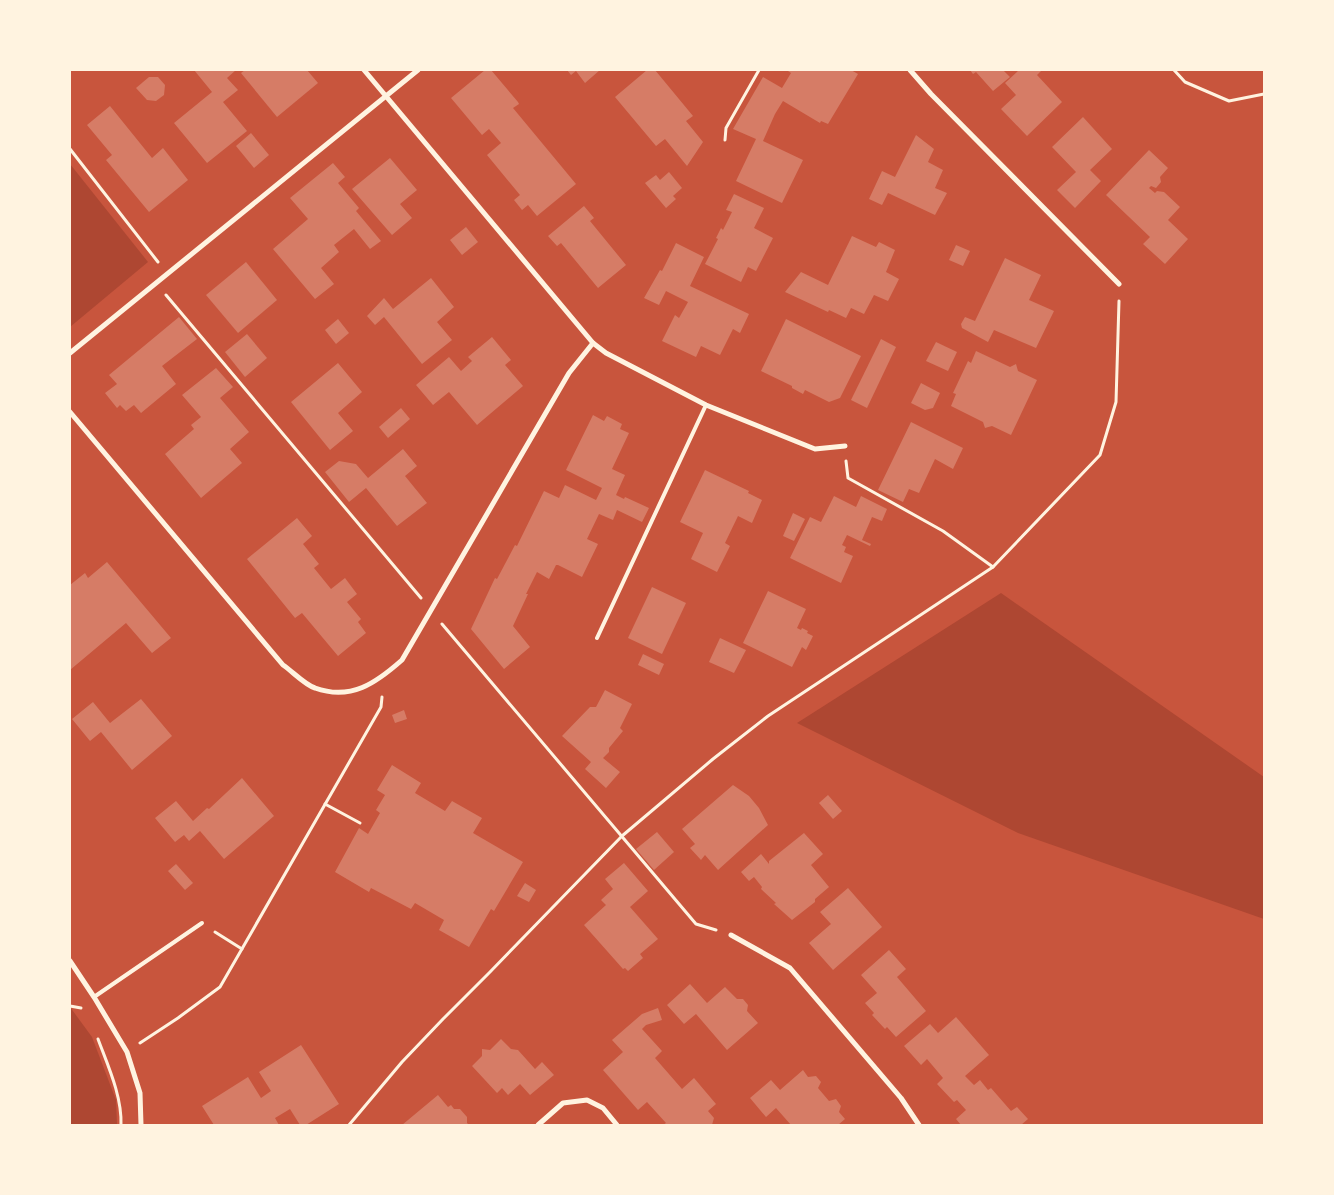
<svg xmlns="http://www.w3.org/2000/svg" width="1334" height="1195" viewBox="0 0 1334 1195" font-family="'Asap Condensed',sans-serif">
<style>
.green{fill:#ae4732}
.building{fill:#d67c66}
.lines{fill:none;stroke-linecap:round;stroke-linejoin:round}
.path{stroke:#fff3e0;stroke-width:3}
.service{stroke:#fff3e0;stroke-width:4}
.minor{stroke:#fff3e0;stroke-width:5}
</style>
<rect width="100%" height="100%" fill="#c8553d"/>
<g class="green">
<path d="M70 164 148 262 70 327Z"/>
<path d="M1001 593 1264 777V919L1018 833 797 723Z"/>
<path d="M70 1007 92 1037 116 1100 117 1125H70Z"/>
</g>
<g class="building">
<path d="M194 70H236L227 78 238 90 223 102 247 131 207 163 174 123 212 92Z"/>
<path d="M245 70H307L318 83 277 117 241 73Z"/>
<path d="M485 70H491L518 102 519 104 513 108 576 184 537 216 528 205 522 210 514 200 520 195 487 155 501 143 489 129 482 135 451 98Z"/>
<path d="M567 70H600L585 83 576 71 571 75Z"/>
<path d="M647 70H655L693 116 686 121 703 142 687 166 665 139 656 146 615 97Z"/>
<path d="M789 70H851L858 74 828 124 821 121 820 123 783 101 775 114 763 141 803 160 782 203 736 181 756 139 733 129 763 77 782 88 791 73 788 71Z"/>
<path d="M970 70H1003L1010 77 993 91 976 72 973 74Z"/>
<path d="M1019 70H1042L1037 75 1062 102 1027 136 1001 109 1016 95 1005 83Z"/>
<path d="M149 77H158L165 85 164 95 156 101 147 100 136 88Z"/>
<path d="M110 106 152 158 163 148 188 180 149 212 106 160 112 155 87 125Z"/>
<path d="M1083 117 1112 149 1090 170 1101 181 1075 208 1057 190 1076 172 1052 147Z"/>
<path d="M251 133 269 155 254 168 236 146Z"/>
<path d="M916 135 934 149 928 162 943 170 935 188 947 193 935 215 888 193 882 205 869 199 882 171 895 177Z"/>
<path d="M1149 150 1168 168 1160 177 1161 182 1156 188 1151 186 1149 188 1155 193 1157 191 1164 192 1180 207 1168 220 1188 239 1165 264 1143 244 1150 237 1106 195Z"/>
<path d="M390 158 417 190 400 204 412 218 392 235 352 189Z"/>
<path d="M333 163 345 177 338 183 359 208 356 211 381 241 370 249 354 229 334 245 339 252 321 268 334 284 315 299 273 249 308 219 290 198Z"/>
<path d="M669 172 682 188 673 196 676 199 666 208 645 183 656 175 660 180Z"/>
<path d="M734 194 764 208 754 228 773 238 756 271 748 267 741 282 705 264 718 239 716 238 721 228 723 230 732 212 726 210Z"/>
<path d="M584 206 594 218 590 221 626 265 598 288 561 243 557 246 548 236Z"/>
<path d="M466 227 478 242 462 255 450 240Z"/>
<path d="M852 236 876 247 879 242 895 250 886 272 899 279 888 301 874 295 864 314 851 308 846 318 829 310 828 312 785 292 801 272 828 285Z"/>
<path d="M676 243 704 257 690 286 749 314 740 333 733 329 720 355 701 346 696 357 662 341 675 315 679 318 688 302 666 291 659 305 644 298 660 270 662 271Z"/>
<path d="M956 245 970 251 963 266 949 260Z"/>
<path d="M1005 258 1041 275 1029 300 1054 311 1036 348 994 330 988 342 962 328 961 324 965 317 975 321Z"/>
<path d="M246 262 277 300 238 333 206 295Z"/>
<path d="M431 278 454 307 437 322 452 340 422 364 384 317 375 325 367 316 384 298 393 309Z"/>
<path d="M179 317 197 339 162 366 176 384 141 413 134 405 126 411 120 405 117 408 105 393 117 384 109 375Z"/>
<path d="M338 319 349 333 336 344 325 330Z"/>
<path d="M786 319 861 356 840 398 829 402 805 390 803 394 792 388V386L761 371Z"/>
<path d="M247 334 267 358 245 377 225 352Z"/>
<path d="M492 337 511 360 505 365 523 386 477 425 449 392 433 405 416 385 449 357 461 371 472 361 468 357Z"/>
<path d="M881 339 896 347 867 408 851 400Z"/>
<path d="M936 342 957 352 948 371 926 361Z"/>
<path d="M976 351 1010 367 1016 364 1018 371 1037 380 1011 435 992 426 985 428 983 422 951 406 956 394 953 393 968 361 971 363Z"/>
<path d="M338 363 362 392 338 413 353 431 330 450 291 402Z"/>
<path d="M216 368 233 387 220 398 249 432 230 449 242 463 201 498 165 454 194 429 191 425 201 417 182 395Z"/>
<path d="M921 383 940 393 933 408 925 410 911 403Z"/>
<path d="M401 408 410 419 388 438 379 427Z"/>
<path d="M593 415 604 421 607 416 622 424 620 429 629 433 612 469 625 475 616 495 624 499 625 497 649 508 642 522 617 510 613 520 599 514 587 539 598 544 582 577 558 565H556L549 579 537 572 526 594H528L513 626 530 647 504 669 471 629 495 578 497 579 515 545 517 546 544 491 559 498 565 485 596 500 602 488 566 470Z"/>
<path d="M911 422 963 448 953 469 935 459 919 493 909 489 903 502 878 490Z"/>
<path d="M403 449 417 466 405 476 427 503 397 526 366 488 349 502 325 472 339 461 356 464 368 478Z"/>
<path d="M705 470 749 491 748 493 762 500 752 523 738 516 725 543 730 546 717 572 691 559 703 533 680 522Z"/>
<path d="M834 496 856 507 861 496 887 509 882 521 872 517 862 540 871 544 870 546 847 535 842 545 846 547 844 552 853 556 841 583 790 558 810 517 821 522Z"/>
<path d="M793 513 805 519 794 541 783 536Z"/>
<path d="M297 518 312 536 303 544 319 564 314 568 331 589 345 578 357 594 347 602 361 619 358 622 366 633 338 656 302 613 295 618 247 559Z"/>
<path d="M107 562 171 638 152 653 126 623 70 670V585L85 573 88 578Z"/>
<path d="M652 587 686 603 662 654 628 638Z"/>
<path d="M768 591 806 609 797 628 801 630 802 628 808 631 807 633 813 636 806 650 802 647 792 667 743 643Z"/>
<path d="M720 638 746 650 734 673 709 662Z"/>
<path d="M643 654 664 664 659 675 638 665Z"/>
<path d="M605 690 632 704 620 728 623 731 609 748V752L603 758 620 772 606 788 585 769 591 762 562 736 590 707H596Z"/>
<path d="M141 699 172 736 132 770 101 732 90 741 72 719 93 702 110 723Z"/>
<path d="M404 710 407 719 395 723 392 715Z"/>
<path d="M392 765 421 783 415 793 445 811 452 801 482 818 473 833 523 862 494 911 491 909 469 947 439 930 444 920 415 903 411 909 371 888 369 892 335 872 359 828 368 834 380 813 376 810 385 795 377 790Z"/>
<path d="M242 778 274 816 224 859 200 831 189 841 184 835 175 842 155 818 176 801 193 821 207 808 209 809Z"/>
<path d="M733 785 749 796 759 808 768 825 718 870 705 855 701 860 690 848 695 844 682 829Z"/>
<path d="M828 795 842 811 833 819 819 803Z"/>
<path d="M657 832 674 852 654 870 636 849Z"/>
<path d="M804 833 823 854 811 865 829 887 815 899V902L792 920 774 904 776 903 761 889 762 887 754 877 749 881 741 872 761 854 769 864V861Z"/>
<path d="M624 863 648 891 630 907 658 939 640 954 643 958 628 971 625 968 623 969 584 925 606 905 601 900 613 889 605 879Z"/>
<path d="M176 864 193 883 185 890 168 871Z"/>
<path d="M525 883 536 890 529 902 517 896Z"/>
<path d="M848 888 882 927 833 970 809 943 831 924 820 912Z"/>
<path d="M889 950 906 969 897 977 926 1011 896 1037 887 1027 885 1029 872 1015 874 1013 865 1003 877 993 861 975Z"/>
<path d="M690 984 707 1003 725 987 737 999H743L748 1005 747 1011 758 1023 727 1050 696 1014 684 1024 667 1005Z"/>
<path d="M658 1008 662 1020 646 1025 642 1029 662 1051 655 1058 682 1089 694 1078 716 1104 708 1111 714 1118 712 1125H663L666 1123 647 1102 638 1110 603 1070 623 1052 612 1040 642 1014Z"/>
<path d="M956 1017 989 1055 965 1076 974 1085 980 1080 988 1090 991 1088 1011 1111 1017 1107 1028 1119 1021 1125H961L956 1119 966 1110 957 1100 954 1102 937 1084 943 1078 927 1059 921 1065 904 1046 930 1024 938 1033Z"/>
<path d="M501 1039 511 1049 518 1050 535 1069 542 1062 554 1075 530 1095 520 1084 508 1095 502 1088 497 1093 472 1066 482 1056V1049L490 1050Z"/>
<path d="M301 1045 339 1104 306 1125H300L290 1109 275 1118 279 1125H214L202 1106 248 1077 261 1098 271 1091 259 1072Z"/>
<path d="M803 1070 808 1077 816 1076 821 1082 818 1088 829 1101 836 1099 841 1106 839 1112 845 1119 838 1125H791L776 1108 766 1117 750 1098 771 1080 780 1090Z"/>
<path d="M438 1095 448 1107 451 1105 454 1109H460L467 1117V1123L469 1125H402Z"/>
</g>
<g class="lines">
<g class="path">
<path d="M1174 70 1185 82 1229 101 1264 94"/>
<path d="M725 140 726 128 759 70"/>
<path d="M70 149 158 262"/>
<path d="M166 295 421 598"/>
<path d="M993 567 1100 455 1116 402 1119 301"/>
<path d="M442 624 696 924 716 930"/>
<path d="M325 804 360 823"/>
<path d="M215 932 242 949"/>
<path d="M70 1006 81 1008"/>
<path d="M98 1039C108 1066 122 1096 121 1125"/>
<path d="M140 1043 178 1018 220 987 381 707 382 697"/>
<path d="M349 1125 402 1062 443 1019 490 972 622 836 713 759 768 716 993 567 943 531 848 478 846 461"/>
</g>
<g class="service">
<path d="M597 638 706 405"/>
<path d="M94 997 202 923"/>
</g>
<g class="minor">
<path d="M364 70 593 343 606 353 706 405 815 449 845 446"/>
<path d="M910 70 931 94 1119 284"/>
<path d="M70 353 418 70"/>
<path d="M70 412 283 665C292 671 305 685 315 688 351 701 376 683 402 660L569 373 593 343"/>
<path d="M731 935 790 968 901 1098 919 1125"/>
<path d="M70 961 94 997 127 1052 140 1093 141 1125"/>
<path d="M538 1125 563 1103 587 1100 603 1108 617 1125"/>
</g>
</g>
<rect width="1334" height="1195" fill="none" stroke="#fff3e0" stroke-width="142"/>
</svg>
